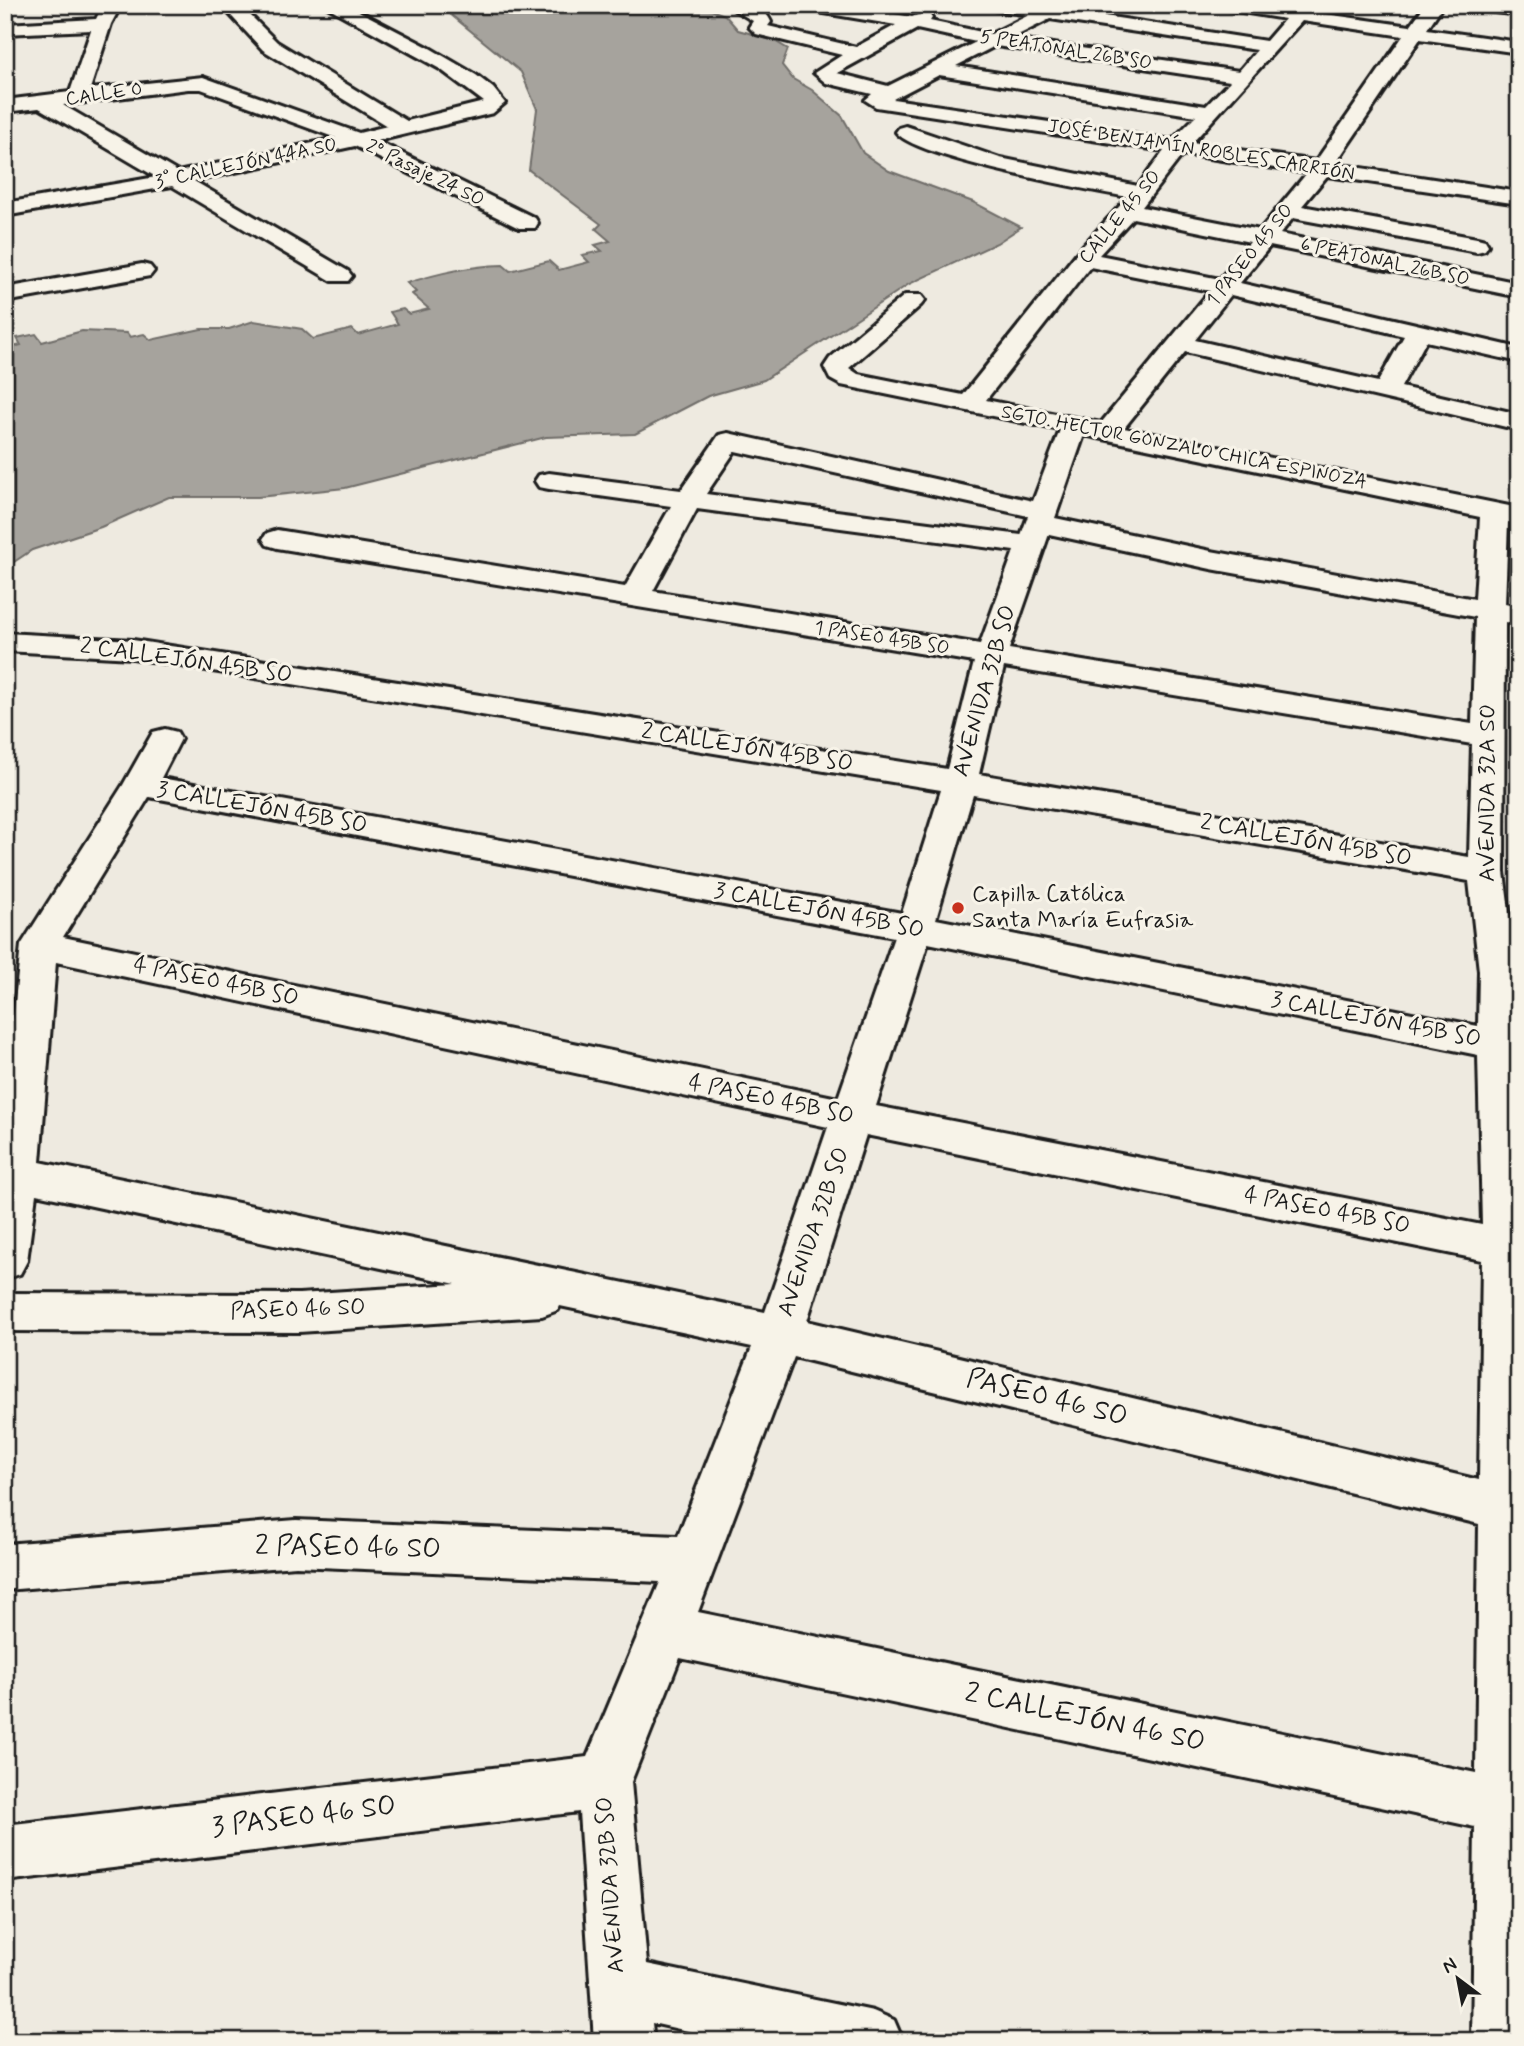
<svg xmlns="http://www.w3.org/2000/svg" width="1524" height="2046" viewBox="0 0 1524 2046" font-family="Mynerve,sans-serif">
<style>
.water{fill:#a6a39d;stroke:#6f6d69;stroke-width:2}
.lines{fill:none;stroke-linecap:round;stroke-linejoin:round}
.street-casing{stroke:#1c1c1c;stroke-width:6}
.street{fill:#f7f3e8;fill-rule:evenodd}
.poi-dot{fill:#c8321e;stroke:#f7f3e8;stroke-width:2.5}
.labels{text-anchor:middle;dominant-baseline:central;stroke-width:6;stroke-linejoin:round;paint-order:stroke}
.far-street-label{font-size:19px;fill:#1c1c1c;stroke:#f7f3e8}
.street-label{font-size:23px;fill:#1c1c1c;stroke:#f7f3e8}
.poi-label{font-size:23px;fill:#1c1c1c;stroke:#f7f3e8;text-anchor:start}
.near-street-label{font-size:28px;fill:#1c1c1c;stroke:#f7f3e8}
</style>
<rect width="100%" height="100%" fill="#eeeae0"/>
<filter id="ink" filterUnits="userSpaceOnUse"><feTurbulence type="fractalNoise" baseFrequency=".0143" numOctaves="2"/><feDisplacementMap in="SourceGraphic" scale="14" xChannelSelector="R" yChannelSelector="G"/><feConvolveMatrix kernelMatrix="1 2 1 2 8 2 1 2 1" color-interpolation-filters="sRGB"/></filter>
<g filter="url(#ink)">
<path class="water" d="M439 5H698L725 15 738 30 771 39 788 49 782 65 793 79 812 90 842 116 863 153 889 171 973 202 1021 227 997 243 909 284 764 380 708 396 635 434 546 437 345 488 258 497H169L101 527 32 550 5 568V349L21 345 17 338 36 334 42 342 82 331 127 333 130 337 144 334 151 340 201 329H229L254 321 302 329 313 339 352 329 358 335 398 324 390 312 403 309 409 314 429 309 412 294 416 292 407 283C440 273 469 266 503 265L510 271 549 261 559 270 589 262 582 255 602 251 595 245 610 241 596 229 601 224 529 170 537 109 521 72Z"/>
<g class="lines">
<defs>
<g id="street">
<path d="M103 5H121L111 24 90 89 203 77 359 133 387 126 263 50 221 5H240L277 42 407 121 484 102 440 69 324 5H347L428 47 476 75 493 88 505 103 493 113 377 141 535 218 538 223 535 228H519L355 146 194 181 348 271 352 276 348 281H332L172 186 5 216V203L156 177 39 108 5 112V100L70 92 91 30 5 34V24L96 19ZM188 89H201L336 138 178 172 63 105Z"/>
<path d="M726 5C743 5 764 4 771 22L768 26 856 47 896 25 806 10 797 5H840L912 17 923 13 929 14 932 18 930 21 991 34 1029 15 995 10 986 5H1072L1066 10 1266 41 1285 19 1230 10 1221 5H1267L1294 9 1297 5H1316L1311 12 1410 26 1425 5H1443L1427 29 1519 42V53L1420 39 1335 164 1519 192V204L1327 176 1302 206 1477 238 1485 240 1488 245 1485 250 1477 252 1293 218 1280 234 1519 283V297L1270 246 1240 283 1519 348V362L1426 341 1401 387 1519 414V430L1185 352 1124 428 1519 508V524L1508 522 1505 604 1519 607V625L1505 622 1504 872 1517 971 1519 1095V2041H1472L1475 1827 680 1658 631 1782 647 1964 873 2011 894 2020 903 2041H733L652 2023 654 2041H594L579 1812 5 1881V1825L587 1757 660 1582 296 1566 5 1590V1544L296 1520 678 1536 752 1347 560 1306 558 1310 542 1316 299 1332 5 1331V1293L299 1294 456 1284 36 1194 27 1261 20 1274 5 1279V1095L21 945 123 785 153 732 165 729 177 732 181 739 161 778 902 913 941 790 133 658 5 651V633L133 640 947 769 974 662 277 548 267 545 263 539 267 533 277 530 625 587 671 506 549 489 539 487 535 481 539 475 549 473 681 490 719 435 728 433 1033 501 1060 430 841 385 830 379 824 367 830 358 905 295H921L925 300 921 305 849 368 858 374 963 395 1080 249 1128 197C1089 190 915 158 896 132L899 128 906 126 1000 158 1138 186 1164 151 876 107 865 100 872 94 826 83 814 73 842 55 756 34 749 27 753 21ZM1050 19 1257 50 1239 71 1012 38ZM1302 21 1403 36 1316 161 1192 143ZM917 29 976 42 888 86 837 73ZM995 46H996L1230 81 1206 106 956 66ZM939 75 1196 116 1172 140 893 99ZM1183 154 1307 173 1260 230 1142 207ZM1133 218 1250 242 1220 279 1099 255ZM1090 267 1210 291 1101 423 986 400ZM1231 295 1404 336 1378 382 1195 340ZM1084 435 1480 517 1475 599 1211 551 1055 518ZM735 451 1028 516 1021 535 706 494ZM697 509 1014 551 980 644 653 591ZM1049 534 1211 569 1475 617 1472 724 1009 649ZM1004 667 1472 744 1469 857 979 774ZM973 795 1469 881 1479 971 1478 1026 936 919ZM149 797 894 937 838 1098 63 937ZM928 943 1478 1055 1482 1225 876 1106ZM56 962 828 1127 765 1312 40 1162ZM866 1135 1482 1260 1479 1480 807 1321ZM794 1357 1479 1524 1476 1773 698 1612Z"/>
<path d="M1469 5H1519V15L1478 10Z"/>
<path d="M142 264 150 266 154 271 150 276 5 302V288Z"/>
</g>
</defs>
<use href="#street" class="street-casing"/>
<use href="#street" class="street"/>
</g>
</g>
<circle class="poi-dot" cx="958" cy="908" r="7"/>
<g class="labels">
<g class="far-street-label">
<text transform="translate(1066 50) rotate(9)">5 PEATONAL 26B SO</text>
<text transform="translate(104 94) rotate(-8)">CALLE O</text>
<text transform="translate(1201 150) rotate(9)">JOSÉ BENJAMÍN ROBLES CARRIÓN</text>
<text transform="translate(246 163) rotate(-12)">3° CALLEJÓN 44A SO</text>
<text transform="translate(425 173) rotate(26)">2º Pasaje 24 SO</text>
<text transform="translate(1120 217) rotate(-50)">CALLE 45 SO</text>
<text transform="translate(1250 255) rotate(-51)">1 PASEO 45 SO</text>
<text transform="translate(1385 262) rotate(12)">6 PEATONAL 26B SO</text>
<text transform="translate(1184 447) rotate(11)">SGTO. HECTOR GONZALO CHICA ESPINOZA</text>
<text transform="translate(882 638) rotate(9)">1 PASEO 45B SO</text>
</g>
<g class="street-label">
<text transform="translate(186 661) rotate(8)">2 CALLEJÓN 45B SO</text>
<text transform="translate(985 691) rotate(-74)">AVENIDA 32B SO</text>
<text transform="translate(747 748) rotate(9)">2 CALLEJÓN 45B SO</text>
<text transform="translate(1488 793) rotate(-90)">AVENIDA 32A SO</text>
<text transform="translate(262 808) rotate(10)">3 CALLEJÓN 45B SO</text>
<text transform="translate(1306 841) rotate(10)">2 CALLEJÓN 45B SO</text>
<text transform="translate(819 911) rotate(11)">3 CALLEJÓN 45B SO</text>
<text transform="translate(216 982) rotate(12)">4 PASEO 45B SO</text>
<text transform="translate(1376 1020) rotate(11)">3 CALLEJÓN 45B SO</text>
<text transform="translate(771 1100) rotate(12)">4 PASEO 45B SO</text>
<text transform="translate(1327 1211) rotate(11)">4 PASEO 45B SO</text>
<text transform="translate(814 1232) rotate(-71)">AVENIDA 32B SO</text>
<text transform="translate(298 1310) rotate(-2)">PASEO 46 SO</text>
<text transform="translate(611 1885) rotate(-94)">AVENIDA 32B SO</text>
</g>
<g class="poi-label">
<text x="972" y="895">Capilla Católica<tspan x="972" dy="26">Santa María Eufrasia</tspan></text>
</g>
<g class="near-street-label">
<text transform="translate(1047 1398) rotate(14)">PASEO 46 SO</text>
<text transform="translate(348 1548) rotate(1)">2 PASEO 46 SO</text>
<text transform="translate(1085 1718) rotate(12)">2 CALLEJÓN 46 SO</text>
<text transform="translate(304 1817) rotate(-7)">3 PASEO 46 SO</text>
</g>
</g>
<rect width="1524" height="2046" fill="none" stroke="#f7f3e8" stroke-width="28"/>
<rect x="14" y="14" width="1496" height="2018" fill="none" stroke="#1c1c1c" stroke-width="2.5" filter="url(#ink)"/>
<g transform="translate(1458 1979) rotate(328)" stroke="#f7f3e8" stroke-width="5" paint-order="stroke">
<path d="M0-5L12 26L0 18L-12 26Z" fill="#1c1c1c"/>
<text y="-10" font-size="19" font-weight="bold" text-anchor="middle" fill="#1c1c1c">N</text>
</g>
</svg>
